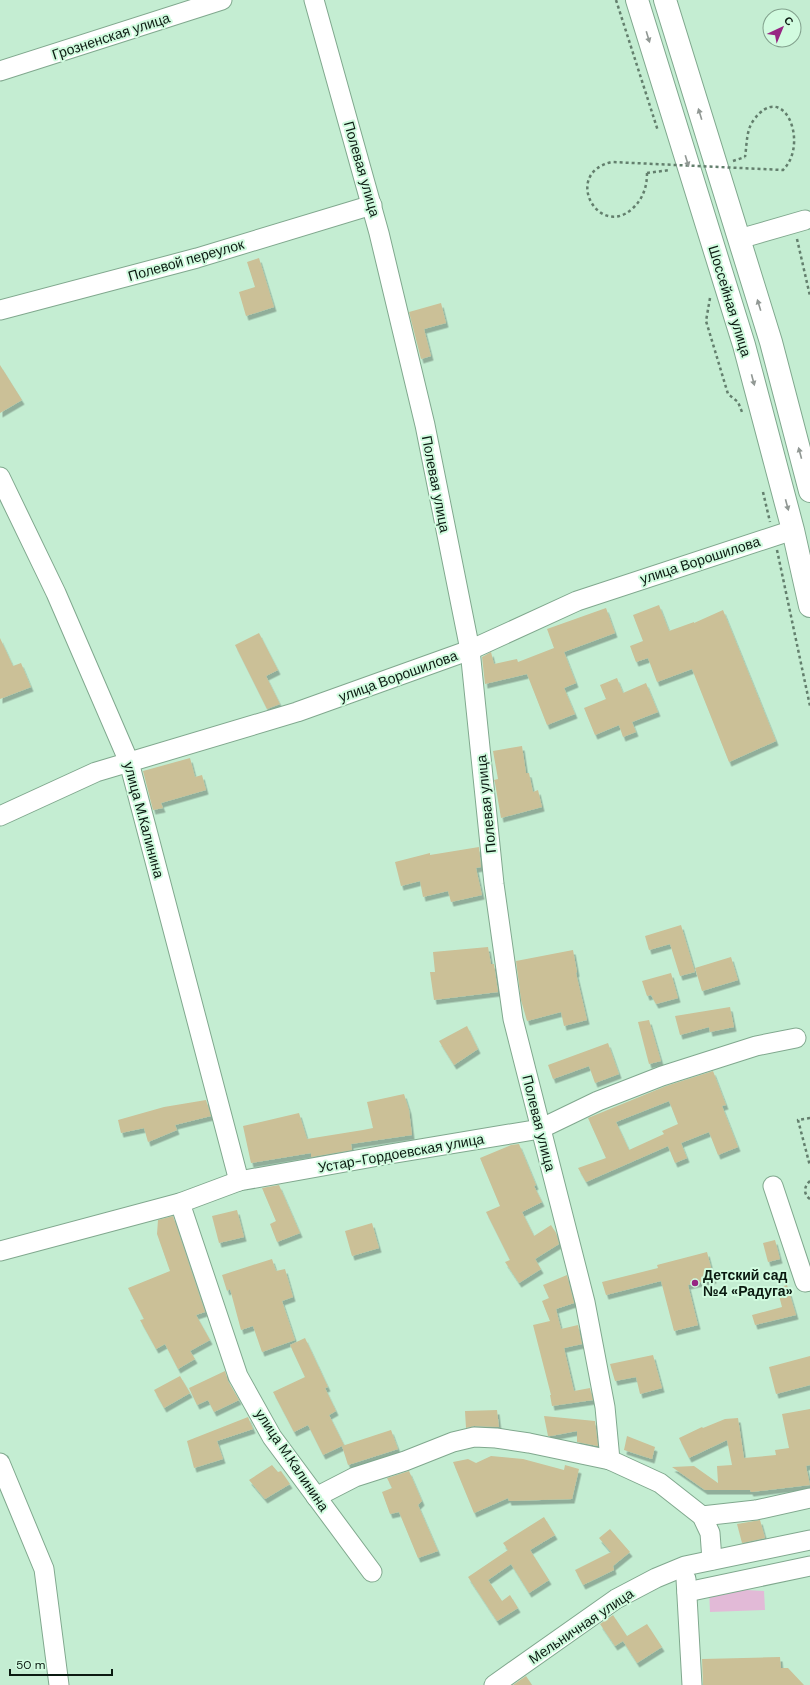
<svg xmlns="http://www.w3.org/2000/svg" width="810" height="1685" viewBox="0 0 810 1685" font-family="'DM Sans',sans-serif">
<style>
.green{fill:#e2bad7}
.building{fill:#cbc097;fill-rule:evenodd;filter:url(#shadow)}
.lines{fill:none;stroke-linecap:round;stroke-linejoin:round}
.minor-casing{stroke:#80a88e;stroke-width:21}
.major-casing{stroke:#80a88e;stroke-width:24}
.path{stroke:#637f6d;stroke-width:2.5;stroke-dasharray:3 3;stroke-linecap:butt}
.minor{stroke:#fff;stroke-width:19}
.major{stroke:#fff;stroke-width:22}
.path-bridge{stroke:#637f6d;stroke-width:2.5;stroke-dasharray:3 3;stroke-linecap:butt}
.oneway{fill:#919894}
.poi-dot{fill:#972583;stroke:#d1fbdf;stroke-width:1.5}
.labels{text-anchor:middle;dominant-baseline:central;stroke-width:4;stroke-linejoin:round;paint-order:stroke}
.street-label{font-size:14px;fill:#0b1a11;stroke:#d1fbdf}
.poi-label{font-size:14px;font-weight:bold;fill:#0b1a11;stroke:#d1fbdf;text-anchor:start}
</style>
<defs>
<filter id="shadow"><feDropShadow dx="2.5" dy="4.5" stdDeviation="0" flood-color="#0004"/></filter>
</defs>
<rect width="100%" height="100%" fill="#c4edd2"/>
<path class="green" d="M709 1588 764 1591 765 1610 710 1612Z"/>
<g class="building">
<path d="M259 258 274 307 246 316 239 292 255 287 247 262Z"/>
<path d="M441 303 446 323 424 329 431 356 421 359 409 312Z"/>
<path d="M0 365 22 400 0 413Z"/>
<path d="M659 605 669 631 694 622V623L723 610 776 741 729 762 692 669 657 682 648 658 636 662 630 646 643 641 633 615Z"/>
<path d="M606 608 615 633 564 652 576 683 564 688 575 714 547 725 527 674 485 684 482 657 491 652 494 664 517 659 518 662 554 648 547 629Z"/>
<path d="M259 633 278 670 266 676 280 704 267 709 235 645Z"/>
<path d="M0 638 13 666 21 663 31 687 0 699Z"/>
<path d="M617 678 623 693 646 683 658 712 632 722 636 732 623 737 619 725 595 735 584 708 606 699 600 685Z"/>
<path d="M522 746 526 773H529L533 792 538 790 542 807 501 818 495 783 494 780 498 779 493 751Z"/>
<path d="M190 758 195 777 202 775 206 790 161 803 163 808 153 810 143 771Z"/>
<path d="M479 847 481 867 476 868 482 895 451 902 448 891 423 897 420 881 401 886 395 862 430 853V855Z"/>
<path d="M681 925 695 972 680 976 670 944 649 950 645 936Z"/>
<path d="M488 947 491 964H494L498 992 434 1000 430 972H435L433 952Z"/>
<path d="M573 950 577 972 576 973 587 1020 564 1026 561 1012 527 1021 521 1000 516 961Z"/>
<path d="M731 957 738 980 702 991 695 968Z"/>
<path d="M671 973 678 998 656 1004 651 995 647 996 642 981Z"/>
<path d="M730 1007 734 1027 710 1032 709 1027 680 1035 675 1016Z"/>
<path d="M649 1020 661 1061 649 1064 638 1022Z"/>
<path d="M467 1026 478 1049 454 1065 439 1041Z"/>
<path d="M608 1043 619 1074 595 1083 589 1066 553 1079 548 1065Z"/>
<path d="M713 1071 726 1105 722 1106 738 1147 718 1155 709 1132 681 1143 687 1158 675 1163 668 1146 586 1182 578 1168 606 1158 588 1118 666 1086ZM669 1101 678 1124 662 1131 664 1134 629 1150 616 1122Z"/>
<path d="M404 1094 409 1110 412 1135 351 1144 352 1150 311 1157V1153L251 1163 243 1126 299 1113 307 1139 363 1130 373 1128 367 1102Z"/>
<path d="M206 1100 211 1116 175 1125 177 1130 148 1142 144 1128 121 1133 118 1120 164 1107Z"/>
<path d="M519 1144 536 1185 534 1186 542 1202 522 1212 534 1236 551 1225 556 1233 559 1244 535 1259 541 1269 519 1283 505 1262 510 1260 486 1212 500 1206 480 1158 511 1145Z"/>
<path d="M279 1185 300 1233 277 1242 270 1224 276 1221 262 1188Z"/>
<path d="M237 1210 244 1237 219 1243 212 1216Z"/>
<path d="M173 1216 205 1312 196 1315 210 1340 190 1351 195 1359 178 1369 165 1344 156 1349 140 1320 144 1319 128 1288 170 1271 157 1234 158 1220Z"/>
<path d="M372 1223 379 1248 352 1256 345 1231Z"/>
<path d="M775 1240 780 1259 768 1262 763 1243Z"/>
<path d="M707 1252 714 1279 688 1285 698 1325 674 1331 661 1281 606 1295 602 1282 658 1268 657 1265Z"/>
<path d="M272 1259 276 1271 285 1269 293 1297 282 1301 295 1340 262 1352 253 1326 241 1330 230 1289 227 1291 222 1275Z"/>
<path d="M567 1275 574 1303 556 1309 561 1329 578 1325 582 1344 564 1348 574 1391 590 1388 593 1400 552 1406 550 1395H551L533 1325 550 1321 542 1301 549 1298 543 1285Z"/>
<path d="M787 1285 796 1315 755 1325 752 1315 782 1307 777 1288Z"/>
<path d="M305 1338 328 1387 325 1388 336 1411 329 1415 344 1445 323 1455 308 1425 294 1432 273 1392 305 1377 290 1345Z"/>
<path d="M653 1355 662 1388 640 1394 636 1377 615 1381 610 1364Z"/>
<path d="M810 1356V1385L776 1394 769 1367Z"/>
<path d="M225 1371 228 1381 239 1400 214 1412 208 1400 197 1405 189 1388Z"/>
<path d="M180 1376 190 1393 164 1408 154 1390Z"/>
<path d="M810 1409V1465L806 1466 810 1485 751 1492 750 1490H705L672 1467 694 1466 718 1483 717 1466 732 1465 727 1440 689 1458 679 1438 702 1427 703 1428 725 1419 738 1418 744 1458 776 1455 775 1450 789 1448 782 1414Z"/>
<path d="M497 1410 499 1427 474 1426 466 1428 465 1411Z"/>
<path d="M544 1416 595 1421 598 1446 577 1442V1431L551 1436H548Z"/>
<path d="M248 1417 253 1429 217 1441 223 1459 194 1468 187 1441Z"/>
<path d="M391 1430 398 1449 348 1465 342 1446Z"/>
<path d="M627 1436 655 1447 652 1459 624 1450Z"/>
<path d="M491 1456 523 1459 564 1470 565 1465 579 1469 572 1499 509 1501 508 1498 474 1513 453 1462 468 1459 476 1463Z"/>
<path d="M272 1465 278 1472 281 1471 290 1484 265 1499 249 1480Z"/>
<path d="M409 1471 422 1501 418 1505 438 1551 418 1558 399 1512 390 1514 382 1492 392 1488 387 1478Z"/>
<path d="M544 1517 555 1535 530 1550 549 1580 529 1593 511 1564 488 1580 502 1601 510 1595 518 1608 497 1621 468 1577 508 1550 503 1543Z"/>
<path d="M760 1520 765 1538 742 1543 737 1524Z"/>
<path d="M610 1529 630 1552 613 1566 614 1570 583 1585 575 1570 611 1552 599 1538Z"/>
<path d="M613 1615 627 1636 647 1624 662 1647 637 1663 623 1641 615 1646 600 1624Z"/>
<path d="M780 1657 781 1668H788L804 1685H703L702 1659Z"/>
<path d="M526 1676 532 1685H513Z"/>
</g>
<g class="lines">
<defs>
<g id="minor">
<path d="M314 0 379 233 425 425 470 650 494 884 513 1019 585 1302 605 1407 610 1460 660 1483 702 1516 710 1533 712 1560"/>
<path d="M0 71 222 0"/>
<path d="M739 239 805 220"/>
<path d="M0 310 197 258 372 205"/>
<path d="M0 477 56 593 129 762 239 1181"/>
<path d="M0 816 96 772 297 712 470 650 577 601 793 530"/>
<path d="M773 1186 805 1282 810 1281"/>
<path d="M180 1203 238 1376 272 1437 372 1572"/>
<path d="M0 1251 180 1203 239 1181 390 1154 540 1129 598 1101 662 1076 756 1046 796 1038"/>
<path d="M0 1463 44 1569 59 1685"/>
<path d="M316 1497 355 1477 405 1461 453 1442 474 1437 496 1438 529 1443 610 1460"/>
<path d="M702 1516 756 1510 810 1498"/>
<path d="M686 1579 692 1685"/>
<path d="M687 1592 810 1566"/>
<path d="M494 1685 616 1599 656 1578 685 1566 810 1540"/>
</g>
<g id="major">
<path d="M637 0 744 345 793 530 810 606"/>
<path d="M665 0 771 342 810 491"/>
</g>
</defs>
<use href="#minor" class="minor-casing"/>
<use href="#major" class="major-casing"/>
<g class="path">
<path d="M616 0 658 131"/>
<path d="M733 161 745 157"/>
<path d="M647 173 670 170"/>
<path d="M797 239 810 296"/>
<path d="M710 298 706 321 728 394 738 402 742 412"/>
<path d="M763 492 770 522"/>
<path d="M777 550 810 706"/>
<path d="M810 1118 798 1120 810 1166"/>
<path d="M810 1181C804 1186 803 1194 810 1199"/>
</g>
<use href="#minor" class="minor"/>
<use href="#major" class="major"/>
<path class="path-bridge" d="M647 173C647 187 643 199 632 209 598 239 562 173 612 162L783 170C810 143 783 78 753 121 746 131 747 145 745 157"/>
</g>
<defs><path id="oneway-solid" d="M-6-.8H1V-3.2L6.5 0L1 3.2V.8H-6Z"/></defs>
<g class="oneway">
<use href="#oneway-solid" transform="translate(648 37) rotate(73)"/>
<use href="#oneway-solid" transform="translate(700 114) rotate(-107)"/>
<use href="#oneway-solid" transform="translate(687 161) rotate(73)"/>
<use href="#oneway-solid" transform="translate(759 305) rotate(-107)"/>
<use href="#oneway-solid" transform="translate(753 380) rotate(75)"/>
<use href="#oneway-solid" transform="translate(800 453) rotate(-105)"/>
<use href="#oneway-solid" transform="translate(787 505) rotate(75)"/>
</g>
<circle class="poi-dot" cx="695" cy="1283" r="4"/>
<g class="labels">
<g class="street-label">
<text transform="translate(111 36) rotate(-18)">Грозненская улица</text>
<text transform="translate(362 169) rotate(74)">Полевая улица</text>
<text transform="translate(186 260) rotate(-16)">Полевой переулок</text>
<text transform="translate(730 301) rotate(73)">Шоссейная улица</text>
<text transform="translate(436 484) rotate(79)">Полевая улица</text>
<text transform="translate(700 560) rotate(-18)">улица Ворошилова</text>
<text transform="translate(398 676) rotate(-20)">улица Ворошилова</text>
<text transform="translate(486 804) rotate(-96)">Полевая улица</text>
<text transform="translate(144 820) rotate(75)">улица М.Калинина</text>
<text transform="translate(539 1123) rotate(76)">Полевая улица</text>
<text transform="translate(401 1153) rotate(-10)">Устар-Гордоевская улица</text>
<text transform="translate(292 1460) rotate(56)">улица М.Калинина</text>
<text transform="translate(581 1626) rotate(-34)">Мельничная улица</text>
</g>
<g class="poi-label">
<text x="703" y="1275">Детский сад<tspan x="703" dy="16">№4 «Радуга»</tspan></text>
</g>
</g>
<g transform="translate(782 28) rotate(44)"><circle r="19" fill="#d1fbdf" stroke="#82a18d"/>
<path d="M0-3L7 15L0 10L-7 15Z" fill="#972583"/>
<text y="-6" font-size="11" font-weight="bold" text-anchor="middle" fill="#0b1a11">С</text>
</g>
<path d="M10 1669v6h102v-6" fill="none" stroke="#0b1a11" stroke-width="2"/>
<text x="16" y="1669" font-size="12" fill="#0b1a11" stroke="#d1fbdf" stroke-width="3" paint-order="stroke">50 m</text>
</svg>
